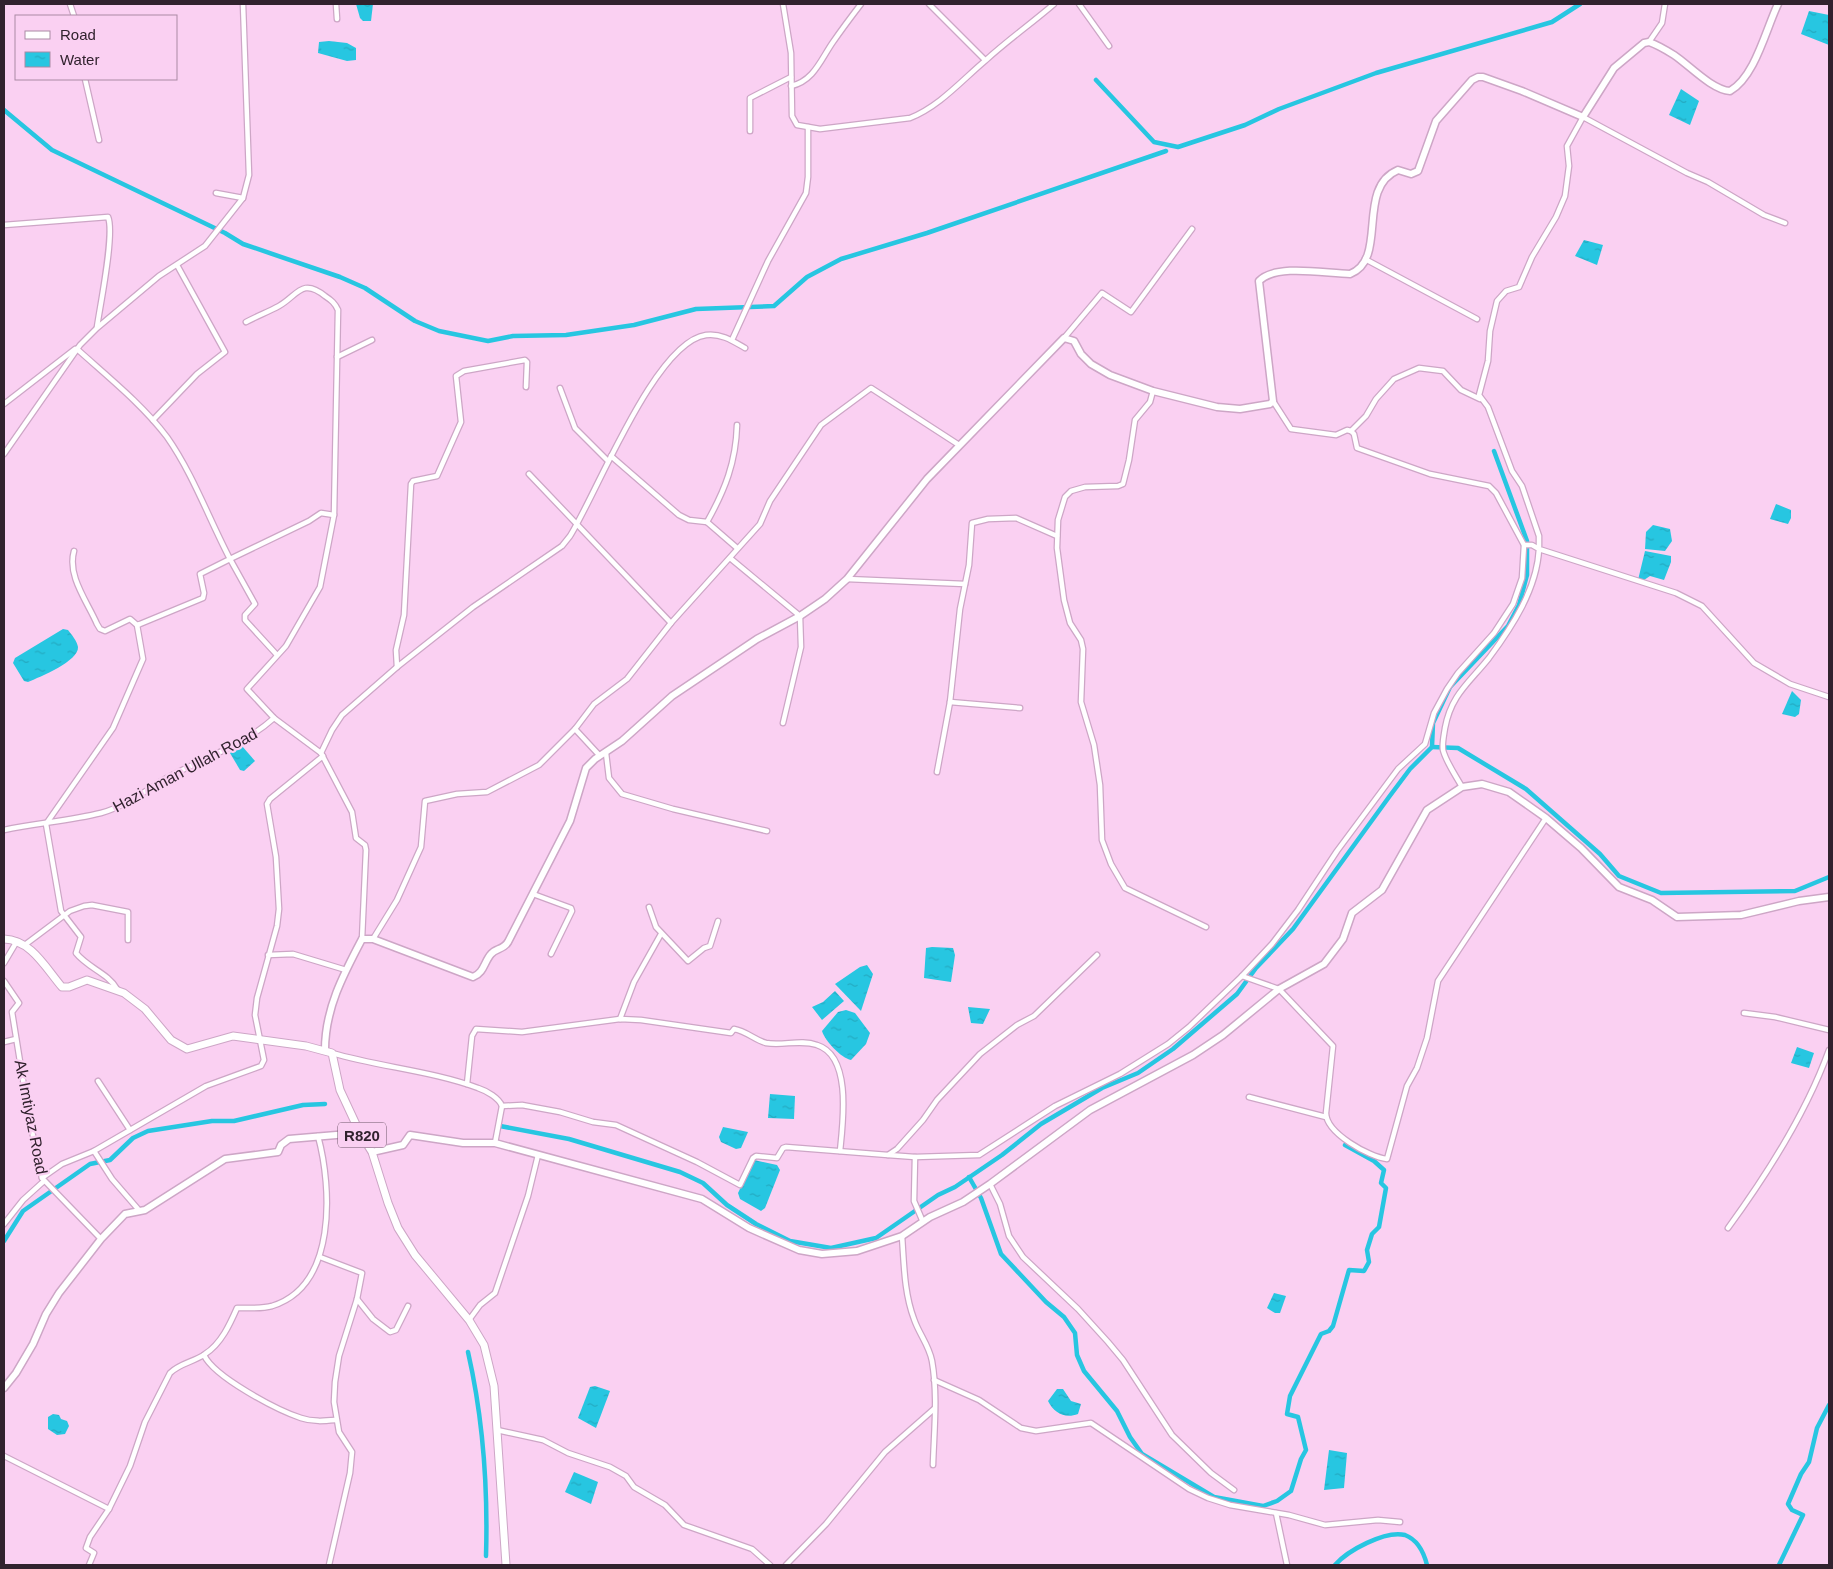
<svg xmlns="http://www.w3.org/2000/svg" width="1833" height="1569" viewBox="0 0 1833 1569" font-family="Helvetica,sans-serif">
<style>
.water{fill:url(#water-ripples)}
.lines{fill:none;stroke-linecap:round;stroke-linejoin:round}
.canal{stroke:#27c6e1;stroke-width:4.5}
.street-casing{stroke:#cda6c6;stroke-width:7}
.secondary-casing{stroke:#cda6c6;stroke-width:9}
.primary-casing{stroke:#cda6c6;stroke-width:9}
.street{stroke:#fff;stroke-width:4.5}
.secondary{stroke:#fff;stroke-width:6}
.primary{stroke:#fff;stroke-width:7}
.labels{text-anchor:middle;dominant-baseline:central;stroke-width:4.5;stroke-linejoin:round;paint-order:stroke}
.shield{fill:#fad0f2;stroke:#6d5669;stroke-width:1}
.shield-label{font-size:15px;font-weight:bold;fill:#31222e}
.street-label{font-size:16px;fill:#31222e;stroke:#fad0f2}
</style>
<defs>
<pattern id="water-ripples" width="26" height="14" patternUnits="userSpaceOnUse" patternTransform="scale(1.25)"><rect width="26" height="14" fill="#27c6e1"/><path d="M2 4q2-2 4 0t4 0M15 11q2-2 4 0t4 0" fill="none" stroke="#23aac1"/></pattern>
</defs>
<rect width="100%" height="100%" fill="#fad0f2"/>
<g class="water">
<path d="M356 4H373L371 21H363L360 18Z"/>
<path d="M1809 11 1829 15V45L1801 34Z"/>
<path d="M329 41 347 43 356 48V60L347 61 318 53 319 42Z"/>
<path d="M1681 89 1699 101 1690 125 1669 115Z"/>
<path d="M1584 240 1603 245 1597 265 1575 256Z"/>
<path d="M1776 504 1791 510V518L1788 524 1770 519Z"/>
<path d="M1653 525 1670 529 1672 541 1665 551 1645 549 1646 532Z"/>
<path d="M1645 551 1671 556V562L1664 580 1650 576 1644 580H1638Z"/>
<path d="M63 629 68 630C72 635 77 641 78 647 79 661 40 677 28 682L24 681 13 663 15 658Z"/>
<path d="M1792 691 1801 700 1799 714 1795 717 1782 714Z"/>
<path d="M242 746 255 761 244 771 240 770 230 753Z"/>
<path d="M932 947 953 948 955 955 951 982 924 978 926 948Z"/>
<path d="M867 965 873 974 861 1011 835 984 860 967Z"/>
<path d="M835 991 844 1001 822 1020 812 1007 823 1002Z"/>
<path d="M968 1007 990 1009 983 1024 971 1023Z"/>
<path d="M846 1010 855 1013 870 1033 866 1044 851 1060C841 1058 825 1041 822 1031L838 1012Z"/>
<path d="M1797 1047 1814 1053 1809 1068 1791 1063Z"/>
<path d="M770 1094 795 1096 794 1119 768 1118Z"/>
<path d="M723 1127 748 1132 741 1148 736 1149 721 1142 719 1137Z"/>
<path d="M754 1160 777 1165 780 1170 765 1208 761 1211 740 1199 738 1193Z"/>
<path d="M1274 1293 1286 1296 1280 1313H1275L1267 1308Z"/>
<path d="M595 1386 610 1391 596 1428 578 1418 590 1387Z"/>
<path d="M1057 1389H1063L1071 1401 1081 1404 1078 1414C1065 1419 1054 1413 1048 1401Z"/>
<path d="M53 1414 59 1415 61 1419 67 1421 69 1426 65 1434 57 1435 48 1429V1417Z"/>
<path d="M1329 1450 1347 1453 1344 1488 1324 1490Z"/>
<path d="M574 1472 598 1482 591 1504 565 1492Z"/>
</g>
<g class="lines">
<g class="canal">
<path d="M1096 80 1154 142 1178 147 1245 125 1279 109 1376 73 1552 22 1580 4"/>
<path d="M4 110 52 150 225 233 243 244 340 277 365 288 415 321 439 331 488 341 513 336 566 335 634 325 696 309 774 306 807 277 841 259 927 233 1166 151"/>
<path d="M1432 747 1458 748 1526 789 1600 854 1619 876 1661 893 1795 891 1829 877"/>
<path d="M500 1126 569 1139 680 1172 703 1183 727 1205 756 1224 790 1241 831 1248 876 1238 938 1195 955 1187 1002 1155 1041 1124 1102 1088 1138 1073 1173 1049 1237 994 1256 968 1293 929 1389 797 1410 769 1432 747 1433 723 1450 687 1508 626 1519 605 1527 575V541L1494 451"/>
<path d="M969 1177 981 1198 1001 1254 1046 1302 1064 1317 1075 1333 1077 1355 1084 1371 1117 1411 1130 1437 1142 1454 1214 1497 1263 1506 1277 1501 1291 1491 1301 1459 1306 1450 1298 1417 1287 1414 1290 1396 1321 1334 1329 1331 1333 1326 1349 1270 1364 1271 1369 1262 1367 1250 1372 1234 1379 1227 1386 1188 1381 1183 1384 1170 1374 1161 1345 1145"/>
<path d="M4 1241 23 1211 90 1164 110 1160 133 1138 148 1131 212 1121H234L303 1105 325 1104"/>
<path d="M468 1352C483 1418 488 1488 486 1556"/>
<path d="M1335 1565C1347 1551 1385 1530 1405 1535 1418 1540 1424 1553 1427 1565"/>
<path d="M1779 1565 1803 1515 1792 1510 1788 1504 1801 1474 1809 1462 1817 1428 1829 1405"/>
</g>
<defs>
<g id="street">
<path d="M70 4 74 16"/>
<path d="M336 4 337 19"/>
<path d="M783 4 791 53 792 116 797 125 820 129 910 118C940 106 962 80 986 60 1008 40 1032 23 1054 4"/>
<path d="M929 4 985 60"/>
<path d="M1079 4 1109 46"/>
<path d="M1649 42 1662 23 1665 4"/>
<path d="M85 79 99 140"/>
<path d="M791 86C814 81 821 59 833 42 842 29 851 17 861 4"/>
<path d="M750 131V98L791 77"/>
<path d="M216 193 243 198"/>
<path d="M1785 223 1764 215 1708 182 1687 173 1583 117 1567 146 1569 166 1565 196 1556 217 1532 257 1519 287 1506 291 1497 301 1490 331 1488 361 1479 395 1488 407 1512 471 1522 486 1539 536V549L1676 593 1702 606 1754 663 1790 684 1829 697"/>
<path d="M4 225 108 217C115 233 100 306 97 327"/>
<path d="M1365 259 1477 319"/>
<path d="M246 322C257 316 268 312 279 306 297 296 302 277 325 296 331 300 335 303 338 310L334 515 320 587 286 646 247 689 274 718 321 753 352 812 356 838 365 845 366 850 362 939"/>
<path d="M1064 338 1102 293 1131 312 1192 229"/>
<path d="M732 340 768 261 806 193 808 177V127"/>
<path d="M337 357 372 340"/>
<path d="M560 388 575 428 608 461"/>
<path d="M1153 391 1150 402 1135 420 1129 460 1123 484 1118 486 1085 487 1071 491 1065 497 1058 520 1057 548 1064 600 1070 623 1081 640 1083 649 1081 702 1094 745 1100 785 1102 840 1111 864 1125 888 1206 927"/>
<path d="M4 404 75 349"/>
<path d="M153 420 197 374 225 352 177 265"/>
<path d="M737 425C736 462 725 490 707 522L737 548"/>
<path d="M1351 431 1366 416 1376 399 1394 379 1419 368 1443 371 1461 390 1480 399"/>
<path d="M4 454 80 345 97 328 159 276 205 246 243 198 249 175 243 4"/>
<path d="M611 456 679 515 689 520 707 522"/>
<path d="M529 474 671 623"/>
<path d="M74 551C67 576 87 601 97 624L100 629 105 631 130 619 137 625 140 624 203 598 204 593 200 574 230 559C209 519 193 474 167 437 142 404 108 377 77 349"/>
<path d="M730 558 800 616 801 647 783 723"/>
<path d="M847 579 965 584"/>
<path d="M277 655 245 620V615L255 604 230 559 309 521 321 513 334 515"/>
<path d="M397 667 396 650 404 615 411 484 413 481 437 476 461 422 456 376 464 371 525 360 527 362 526 387"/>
<path d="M950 702 1020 708"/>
<path d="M321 753 332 730 342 715 397 667 473 607 562 546 570 536C597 493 655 342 706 335 721 333 733 341 745 348"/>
<path d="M606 753 609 778 622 794 673 809 767 831"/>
<path d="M600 756 575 729 594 704 627 679 671 623 760 524 770 501 821 425 871 388 959 445"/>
<path d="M937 772 950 702 960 609 969 565 972 523 988 519 1016 518 1057 536"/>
<path d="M1462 787C1456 776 1446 762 1443 750 1442 743 1444 735 1445 728 1451 695 1469 683 1489 658 1512 627 1537 589 1539 549L1532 545H1524"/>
<path d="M4 830C36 823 69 821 101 813 123 807 140 795 158 783 196 760 241 748 274 718"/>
<path d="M533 894 571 908 572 911 551 954"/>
<path d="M649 907 656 927 688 961 704 948 710 946 718 921"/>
<path d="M373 939 397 900 421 847 425 801 457 794 487 792 539 765 575 729"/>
<path d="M26 944 70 911 84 906 92 905 128 912V940"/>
<path d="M268 955 293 954 346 970"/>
<path d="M4 963 17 941"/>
<path d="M1242 976 1272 944 1298 910 1337 851 1398 769 1425 744 1434 713 1447 689 1458 673 1494 633 1513 604 1522 578 1524 545 1496 493 1489 486 1430 474 1357 448 1354 434 1351 431 1347 430 1336 435 1291 429 1273 401"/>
<path d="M4 981 19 1003 12 1012 29 1117 42 1178 101 1239"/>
<path d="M117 989C108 973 88 968 76 953L81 937 61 911 46 824 113 728 143 659 137 625"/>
<path d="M1744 1013 1775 1017 1829 1030"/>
<path d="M620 1019 634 982 661 934"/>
<path d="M4 1042 16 1039"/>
<path d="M332 1053C380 1067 432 1071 478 1088 487 1091 499 1098 502 1106L495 1143"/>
<path d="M98 1081 130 1130"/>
<path d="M467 1084 472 1036 476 1029 522 1032 620 1019 641 1020 731 1033 734 1029C746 1031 755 1040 766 1043 783 1046 801 1039 817 1045 852 1056 843 1122 840 1151"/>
<path d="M1249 1097 1326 1117"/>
<path d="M502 1106 522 1105 560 1112 593 1122 616 1125 697 1162 740 1185 753 1158 756 1156 777 1158 783 1148 786 1147 888 1155 897 1149 923 1120 937 1100 980 1054 1017 1025 1034 1016 1097 955"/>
<path d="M94 1151 112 1179 138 1209"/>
<path d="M888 1155 915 1157 979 1155 1055 1106 1120 1074 1168 1044 1189 1027 1242 976 1279 989 1333 1046 1326 1113C1326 1133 1369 1157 1387 1159L1407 1086 1417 1068 1427 1038 1438 981 1546 818"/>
<path d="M915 1157 914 1201 923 1222"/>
<path d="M42 1178 62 1164 94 1151 206 1086 261 1066 264 1060 255 1015 257 998 277 926 279 909 276 857 267 804 270 799 323 756"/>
<path d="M990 1184 1000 1204 1009 1236 1023 1257 1078 1309 1108 1342 1123 1360 1172 1435 1211 1473 1234 1490"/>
<path d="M4 1224 23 1200 44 1181"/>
<path d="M1728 1228C1766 1176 1807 1111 1829 1050"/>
<path d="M902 1236C904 1263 904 1293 914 1319 919 1334 929 1345 932 1361 938 1395 934 1431 933 1465"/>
<path d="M320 1257 362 1273 357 1299 339 1356 335 1382 334 1402 339 1432 352 1452 350 1473 329 1565"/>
<path d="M357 1299 373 1319 390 1332 396 1330 408 1306"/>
<path d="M469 1320 480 1305 495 1293 528 1196 538 1155"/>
<path d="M204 1355C214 1377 277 1410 301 1418 313 1422 324 1421 336 1420"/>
<path d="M934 1380 979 1400 1021 1428 1036 1431 1091 1423 1189 1489 1208 1498 1230 1505 1289 1515 1325 1525 1378 1520 1400 1522"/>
<path d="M497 1430 543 1440 568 1453 610 1467 626 1476 634 1487 665 1505 684 1525 752 1549 770 1565"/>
<path d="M4 1456 109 1509 90 1537 86 1548 94 1553 89 1565"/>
<path d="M109 1509 130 1466 145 1422 170 1373C180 1363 194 1362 205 1354 221 1344 230 1324 237 1308 248 1308 261 1309 272 1306 337 1286 332 1188 318 1136"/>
<path d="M1276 1513 1287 1565"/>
<path d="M786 1565 826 1524 885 1452 934 1409"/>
</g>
<g id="secondary">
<path d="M325 1050C325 1009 343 975 362 939H373L473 977C484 973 484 962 491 954 496 948 503 950 508 942L570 821 586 768 595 759 622 741 672 696 757 639 800 616 825 599 847 579 927 479 1064 338 1074 341 1081 354 1091 364 1110 375 1153 391 1217 407 1240 409 1270 404 1273 401 1259 281C1277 263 1327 274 1350 274 1389 259 1355 188 1398 170L1411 174 1418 171 1436 121 1472 80 1478 77H1483L1522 91 1583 117 1614 68 1644 43 1649 42C1658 45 1666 50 1674 55 1689 65 1712 90 1730 91 1755 77 1766 29 1778 4"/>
<path d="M372 1152 403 1145 410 1135 463 1143H495L702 1199 749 1228 799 1250 822 1254 857 1251 902 1236 930 1217 963 1202 990 1184 1090 1110 1193 1055 1223 1035 1279 989 1324 964 1343 939 1352 913 1382 890 1427 810 1462 787 1482 784 1509 792 1546 818 1581 848 1619 887 1652 900 1677 917 1741 915 1799 901 1829 897"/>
<path d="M4 1388 16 1373 33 1344 46 1314 59 1293 101 1239 125 1214 145 1210 225 1159 278 1152 281 1145 289 1139 360 1133"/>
</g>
<path id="primary" d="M4 939C31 940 45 967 62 987H69L87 980 124 993 145 1009 171 1040 187 1049 233 1036 306 1046 332 1053 340 1090 360 1133 372 1152 388 1203 398 1228 415 1255 469 1320 484 1345 494 1386 506 1565"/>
</defs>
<use href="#street" class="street-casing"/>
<use href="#secondary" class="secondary-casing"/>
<use href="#primary" class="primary-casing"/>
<use href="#street" class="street"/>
<use href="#secondary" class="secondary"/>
<use href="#primary" class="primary"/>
</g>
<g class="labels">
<rect class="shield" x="338" y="1122.5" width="48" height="25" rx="4"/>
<g class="shield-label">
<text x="362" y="1135">R820</text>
</g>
<g class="street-label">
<text transform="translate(185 770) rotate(-28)">Hazi Aman Ullah Road</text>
<text transform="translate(31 1117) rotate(79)">Ak Imtiyaz Road</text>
</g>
</g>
<rect width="1833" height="1569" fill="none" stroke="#31222e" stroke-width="10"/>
<rect x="15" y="15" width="162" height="65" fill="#fad0f2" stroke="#aa8aa4"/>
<rect x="25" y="31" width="25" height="8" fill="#ffffff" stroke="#aa8aa4"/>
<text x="60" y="40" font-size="15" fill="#31222e">Road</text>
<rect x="25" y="52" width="25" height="15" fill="url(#water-ripples)" stroke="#aa8aa4"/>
<text x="60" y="65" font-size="15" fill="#31222e">Water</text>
</svg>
